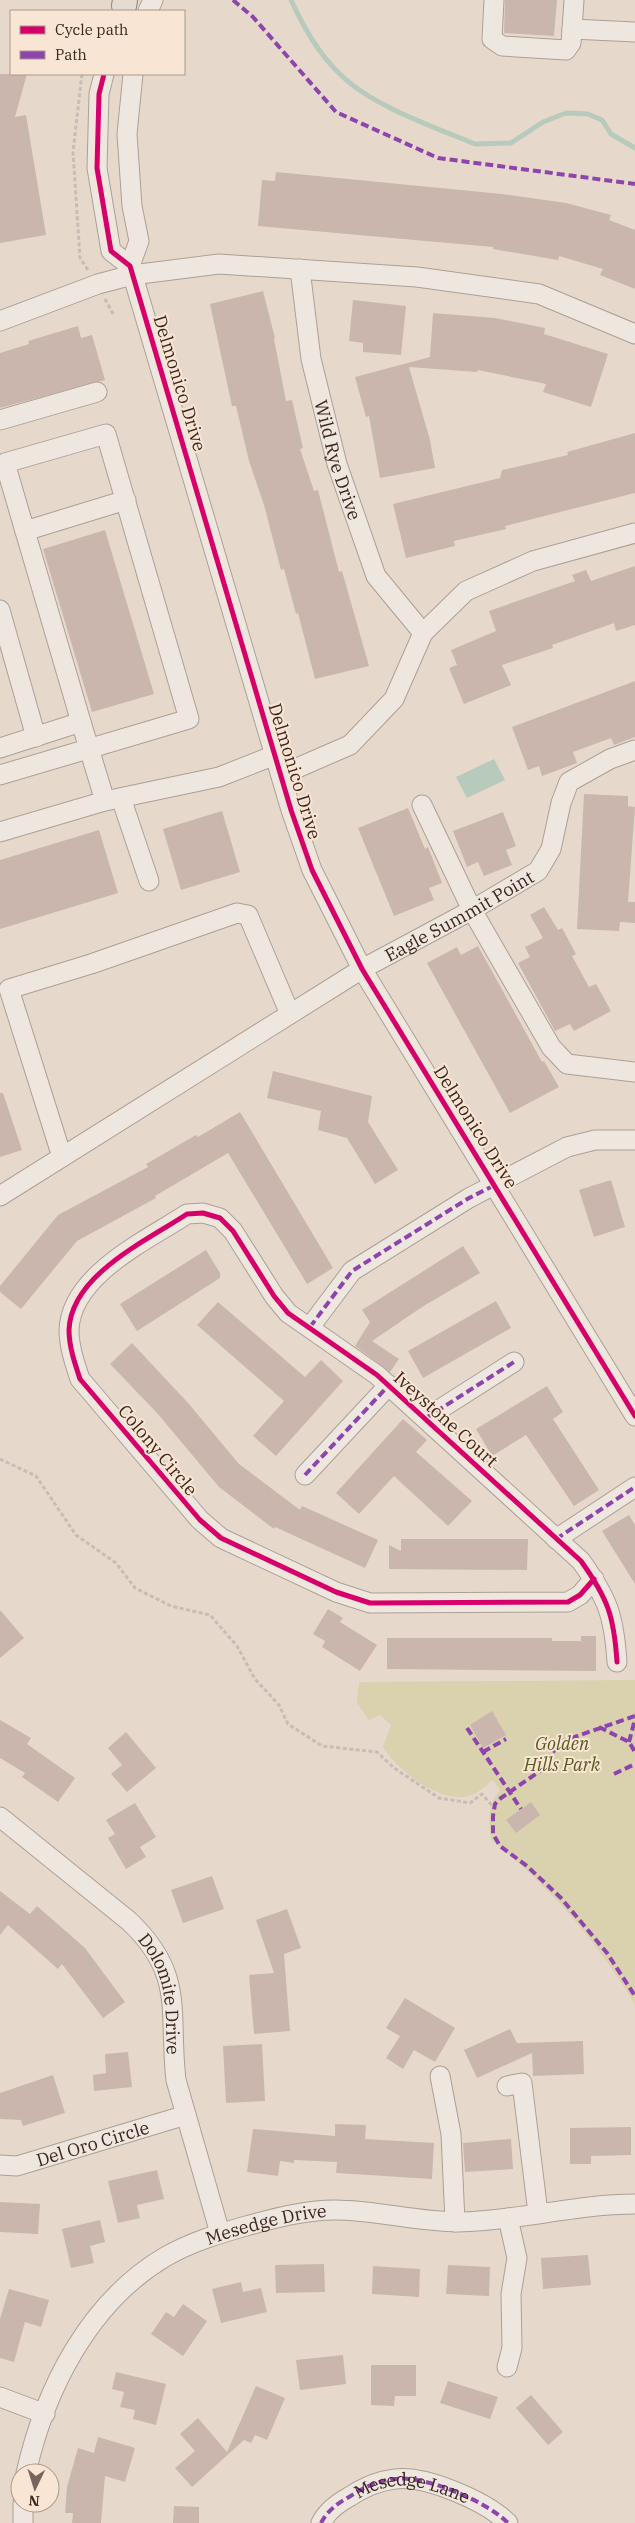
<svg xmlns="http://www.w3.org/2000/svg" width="635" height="2523" viewBox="0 0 635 2523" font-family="'IBM Plex Serif',serif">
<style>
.green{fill:#dad1ae}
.water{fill:#b8cabb}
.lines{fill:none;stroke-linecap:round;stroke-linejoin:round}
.stream{stroke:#b8cabb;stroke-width:5}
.building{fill:#cab6ad}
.minor-casing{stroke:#ac9f96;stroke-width:21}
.major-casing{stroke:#91847c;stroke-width:26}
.path{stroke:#c7bdb6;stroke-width:3;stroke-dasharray:4 2.5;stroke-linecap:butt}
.minor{stroke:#eee7e0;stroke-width:19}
.major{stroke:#e6dbd0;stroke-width:24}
.quiet{stroke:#8e44ad;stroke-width:4;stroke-dasharray:8 4;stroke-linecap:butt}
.cycleway-casing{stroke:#f8e5d3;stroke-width:8}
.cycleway{stroke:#d6006c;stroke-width:5}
.labels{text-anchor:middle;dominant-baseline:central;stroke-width:4;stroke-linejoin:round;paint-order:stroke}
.street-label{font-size:18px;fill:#3c251d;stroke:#f8e5d3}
.park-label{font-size:18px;font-style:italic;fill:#585a22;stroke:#f8e5d3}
</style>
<rect width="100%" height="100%" fill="#e6d9cc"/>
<path class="green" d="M635 1680V2004C592 1935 553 1891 491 1839 488 1821 488 1804 500 1790L493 1780C487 1784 481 1791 474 1794 444 1808 398 1771 383 1747L391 1725 380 1715 369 1720 357 1703 359 1682Z"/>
<path class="water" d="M494 759 505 780 467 798 456 777Z"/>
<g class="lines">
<path class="stream" d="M291 0C304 28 319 55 342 76 373 106 434 127 475 144L511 143 543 122 566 113 588 114 602 120 611 134 635 148"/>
</g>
<g class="building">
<path d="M505 0H557L554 36 504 33Z"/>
<path d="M0 74H27L15 117 26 115 46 235 0 243Z"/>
<path d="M276 172 502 194 566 203 611 215 609 220 635 230V289L600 275 603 269 559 256 558 260 493 249V247L258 226 262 180 275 181Z"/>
<path d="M263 291 275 338 274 339 286 401 292 400 303 448 300 449 314 491 318 490 339 572 342 571 369 666 315 679 298 613 296 614 284 569 281 570 264 505 249 461 236 406H232L210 304Z"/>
<path d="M353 300 406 306 401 355 363 352V343L349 341Z"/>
<path d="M433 313 495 318 545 328 544 334 608 354 591 407 543 392 546 384 478 370 477 372 409 367 430 440 435 468 380 478 369 416 366 417 355 377 430 357Z"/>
<path d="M78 326 81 338 92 335 105 380 0 408V353L29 344 28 341Z"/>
<path d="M635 433V493L505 526 506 529 454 541 455 546 406 558 393 504 500 478 502 470 568 455 567 452Z"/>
<path d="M105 530 154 694 92 712 43 549Z"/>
<path d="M635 566V625L616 631 614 623 552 645 553 648 502 665 511 685 464 704 449 668 457 665 451 650 496 631 489 611 575 581 572 575 586 570 591 581Z"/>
<path d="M635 681V737L614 745 611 738 573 752 577 763 542 776 539 766 528 770 512 727Z"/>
<path d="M584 794 628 796V806L635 807 628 902H635V923L620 922 619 931 577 929Z"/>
<path d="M408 808 425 849 428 847 442 883 429 888 434 900 394 916 358 828Z"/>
<path d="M222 811 240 872 181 890 163 829Z"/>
<path d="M503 812 516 846 506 850 512 865 484 876 478 862 467 867 453 831Z"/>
<path d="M99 830 118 893 0 929V860Z"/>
<path d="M544 907 558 930 562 928 576 954 572 956 589 987 596 984 611 1011 574 1031 570 1024 555 1031 518 963 530 957 525 947 543 938 530 915Z"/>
<path d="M478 946 542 1062 544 1061 559 1087 510 1113 427 963 457 947 461 955Z"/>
<path d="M273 1071 372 1096 368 1122 398 1170 375 1184 347 1138 318 1130 321 1111 267 1098Z"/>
<path d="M0 1093H3L22 1150 0 1157Z"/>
<path d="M240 1112 333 1268 307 1284 228 1153 155 1196 156 1198 77 1241 21 1309 0 1292V1286L58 1215 148 1167 146 1164 196 1135 198 1137Z"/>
<path d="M611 1180 625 1227 594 1237 579 1190Z"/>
<path d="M463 1246 480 1273 422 1307 372 1341 399 1359 390 1372 355 1346 370 1322 362 1310Z"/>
<path d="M206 1250 220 1273V1278L137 1331 120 1304Z"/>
<path d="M496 1301 511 1328 423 1378 408 1351Z"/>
<path d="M218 1302 305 1377 321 1360 343 1381 276 1456 253 1436 284 1401 197 1325Z"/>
<path d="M132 1343 189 1404 239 1464 300 1510 302 1506 378 1540 365 1568 275 1527 274 1529 219 1487 157 1413 110 1364Z"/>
<path d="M547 1386 563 1412 553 1419 599 1490 574 1506 526 1435 492 1456 476 1429Z"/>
<path d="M403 1419 427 1440 416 1452 472 1501 448 1526 394 1476 359 1514 336 1493Z"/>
<path d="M629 1515 635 1525V1584L602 1531Z"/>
<path d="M401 1539H528L527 1570 389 1569V1545L401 1551Z"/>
<path d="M328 1609 343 1618 340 1622 377 1645 360 1671 322 1647 325 1641 313 1634Z"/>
<path d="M0 1610 24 1638 0 1658Z"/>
<path d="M581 1636H596V1671L387 1669V1638H552V1641H581Z"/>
<path d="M492 1711 506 1735 483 1748 470 1725Z"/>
<path d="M0 1720 31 1738 27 1744 75 1778 58 1802 22 1777 25 1773 0 1758Z"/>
<path d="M126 1732 156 1768 127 1792 111 1774 122 1765 108 1748Z"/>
<path d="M531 1802 540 1815 516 1833 506 1820Z"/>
<path d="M135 1803 156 1837 140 1847 146 1857 126 1869 108 1838 115 1834 106 1820Z"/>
<path d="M212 1876 224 1909 183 1923 171 1890Z"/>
<path d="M0 1891 30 1914 37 1906 85 1948 125 2002 103 2018 62 1964 58 1969 8 1925 0 1935Z"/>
<path d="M287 1909 301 1948 284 1954 290 2031 254 2034 249 1975 274 1973 256 1920Z"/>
<path d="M405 1998 455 2028 435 2062 414 2050 403 2069 386 2058 400 2036 386 2028Z"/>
<path d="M510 2029 517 2043 583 2041 584 2074 533 2076 532 2053 477 2078 464 2050Z"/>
<path d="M262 2044 265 2101 226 2103 223 2046Z"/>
<path d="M128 2052 132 2087 94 2091 93 2075 106 2073 105 2054Z"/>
<path d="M53 2075 65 2113 23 2126 21 2120 0 2119V2093Z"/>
<path d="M335 2124 366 2125 365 2139 434 2143 432 2179 336 2173 337 2162 294 2160V2163L280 2161 278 2176 247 2172 253 2129 335 2136Z"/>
<path d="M631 2127V2155L591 2156V2164H570V2128Z"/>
<path d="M511 2139 513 2169 465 2172 463 2143Z"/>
<path d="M157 2170 164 2199 137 2205 140 2218 118 2223 108 2181Z"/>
<path d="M0 2202 40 2204 38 2234 0 2232Z"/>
<path d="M100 2220 105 2242 90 2246 94 2263 71 2268 62 2229Z"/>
<path d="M588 2255 591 2285 543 2289 541 2258Z"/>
<path d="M324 2264 325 2292 276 2293 275 2265Z"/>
<path d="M448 2265 490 2267 489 2296 446 2294Z"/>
<path d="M373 2266 420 2269 419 2297 372 2294Z"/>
<path d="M241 2282 243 2292 261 2288 267 2312 221 2323 212 2289Z"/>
<path d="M9 2289 49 2300 41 2327 25 2322 14 2362 0 2358V2319Z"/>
<path d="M183 2304 207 2321 183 2356 151 2334 166 2312 174 2317Z"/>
<path d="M343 2355 346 2384 300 2390 296 2360Z"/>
<path d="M371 2365H416V2396H395L394 2406 371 2405Z"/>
<path d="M116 2372 166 2384 156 2425 133 2419 135 2410 120 2407 124 2392 112 2389Z"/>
<path d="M448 2381 498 2397 490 2419 440 2403Z"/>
<path d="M256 2386 285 2398 267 2440 255 2435 251 2443 244 2440 192 2487 175 2468 195 2451 180 2434 198 2418 227 2452Z"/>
<path d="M531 2395 563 2432 548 2445 516 2408Z"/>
<path d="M98 2437 135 2448 125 2482 105 2476 101 2523H72L73 2513H65L67 2487 78 2448 94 2453Z"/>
<path d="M174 2506 199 2507V2523H173Z"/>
</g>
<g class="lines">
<defs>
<g id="minor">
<path d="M494 0 492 39 502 46 566 50 571 43 572 29 635 32"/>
<path d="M148 11 153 0"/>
<path d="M572 29 574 0"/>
<path d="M104 74 99 94 97 168 111 251 130 266 291 810 312 870 362 969 635 1416"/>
<path d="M130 266 139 241 132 206 127 134 133 74"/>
<path id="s1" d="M300 269 311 359 337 464 376 576 423 633"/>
<path d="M0 321 98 284 132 275 219 264 417 277 539 294 635 334"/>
<path d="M0 420 97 392"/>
<path d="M25 531 126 500"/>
<path d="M0 610 36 737"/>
<path d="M0 748 81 722"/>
<path d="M0 775 189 719 106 434 5 463 81 722 105 801"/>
<path d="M281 775 350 745 394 699 423 633 466 591 533 561 635 533"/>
<path d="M121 798 149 881"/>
<path d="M422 805 472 910 551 1047 567 1064 635 1072"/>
<path d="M0 832 105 801 219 777 275 755"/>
<path d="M62 1157 9 989 91 964 237 913 248 915 290 1014"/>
<path id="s2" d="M0 1196 362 969 472 910 538 871 551 849 561 803 569 782 610 759 635 750"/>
<path d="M310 1327 352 1271 469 1198 567 1147 595 1140H635"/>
<path d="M426 1418 514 1362"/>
<path d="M305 1475 389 1385"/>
<path d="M556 1539 635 1487"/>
<path d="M594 1579 580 1595 568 1602 370 1603 336 1592 221 1538 200 1520 80 1379C75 1364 69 1347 69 1330 71 1275 146 1241 187 1214L203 1213 220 1218 233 1231 274 1296 288 1313 377 1375 581 1561C608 1599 614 1616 617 1662"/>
<path id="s3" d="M0 1817 129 1921C186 1975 168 2012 176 2080L220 2233"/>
<path d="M440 2076 451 2134 455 2222"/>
<path d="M507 2086 522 2083 538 2213"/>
<path id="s4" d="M0 2165 17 2166 186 2115"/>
<path d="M507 2367 512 2348 511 2294 517 2258 508 2218"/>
<path d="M0 2397 45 2414"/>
<path id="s5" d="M26 2473C45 2389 89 2302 165 2257 191 2242 218 2234 246 2226 275 2218 305 2210 335 2210 376 2210 417 2222 459 2222 518 2221 576 2204 635 2204"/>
<path d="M23 2503V2523"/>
<path d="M321 2523C327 2511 338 2503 349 2497 364 2487 377 2481 395 2479 425 2475 486 2501 508 2523"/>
</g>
<path id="major" d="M124 6 125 0"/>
</defs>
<use href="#minor" class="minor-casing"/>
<use href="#major" class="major-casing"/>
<g class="path">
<path d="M82 74 73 152 80 258 88 270"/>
<path d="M105 299 113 314"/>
<path d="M0 1459 36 1476 76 1535 116 1563 135 1588 171 1606 210 1615 237 1646 255 1679 279 1705 288 1724 322 1746 377 1752 394 1768 439 1798 470 1803 482 1794 494 1808"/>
</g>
<use href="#minor" class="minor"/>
<use href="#major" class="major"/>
<g class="quiet">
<path d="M233 0 253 17 336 112 438 158 635 184"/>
<path d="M310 1327 352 1271 469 1198 495 1185"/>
<path d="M426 1418 514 1362"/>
<path d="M305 1475 389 1385"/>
<path d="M556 1539 635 1487"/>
<path d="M635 1716 560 1742 540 1771 501 1798 495 1804 493 1816V1834L500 1846 527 1866 561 1898 607 1953 635 1996"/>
<path d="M599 1727 629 1742 635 1752"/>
<path d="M467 1728 521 1809"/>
<path d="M629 1742 635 1719"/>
<path d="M483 1752 506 1739"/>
<path d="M614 1774 635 1764"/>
<path id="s6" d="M321 2523C327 2511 338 2503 349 2497 364 2487 377 2481 395 2479 425 2475 486 2501 508 2523"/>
</g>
<defs>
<g id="cycleway">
<path d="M104 74 99 94 97 168 111 251 130 266 291 810 312 870 362 969 635 1416"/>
<path d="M594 1579 580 1595 568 1602 370 1603 336 1592 221 1538 200 1520 80 1379C75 1364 69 1347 69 1330 71 1275 146 1241 187 1214L203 1213 220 1218 233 1231 274 1296 288 1313 377 1375 581 1561C608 1599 614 1616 617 1662"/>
</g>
</defs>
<use href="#cycleway" class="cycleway-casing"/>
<use href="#cycleway" class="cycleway"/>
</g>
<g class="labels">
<g class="street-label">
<text transform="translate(180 383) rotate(73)">Delmonico Drive</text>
<text stroke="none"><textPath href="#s1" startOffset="195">Wild Rye Drive</textPath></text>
<text transform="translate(295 771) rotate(73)">Delmonico Drive</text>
<text stroke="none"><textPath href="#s2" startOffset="538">Eagle Summit Point</textPath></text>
<text transform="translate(476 1127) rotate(58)">Delmonico Drive</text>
<text transform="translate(446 1419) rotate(42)">Iveystone Court</text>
<text transform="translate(158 1450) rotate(50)">Colony Circle</text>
<text stroke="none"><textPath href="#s3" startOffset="249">Dolomite Drive</textPath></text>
<text stroke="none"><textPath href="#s4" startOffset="96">Del Oro Circle</textPath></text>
<text stroke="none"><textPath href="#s5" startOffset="371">Mesedge Drive</textPath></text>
<text stroke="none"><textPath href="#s6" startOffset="106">Mesedge Lane</textPath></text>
</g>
<g class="park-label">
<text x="562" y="1743">Golden<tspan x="562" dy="21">Hills Park</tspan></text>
</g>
</g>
<rect x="10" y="10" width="175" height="65" fill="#f8e5d3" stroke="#ad988a"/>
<rect x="20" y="26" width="25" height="8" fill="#d6006c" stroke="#ad988a"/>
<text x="55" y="35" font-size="15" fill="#3c251d">Cycle path</text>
<rect x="20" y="51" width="25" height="8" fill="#8e44ad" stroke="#ad988a"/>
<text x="55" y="60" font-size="15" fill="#3c251d">Path</text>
<g transform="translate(35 2488) rotate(184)"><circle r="24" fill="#f8e5d3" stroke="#ad988a"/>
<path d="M0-4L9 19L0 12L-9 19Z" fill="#78645a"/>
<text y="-8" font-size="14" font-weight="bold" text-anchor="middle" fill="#3c251d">N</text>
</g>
</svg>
